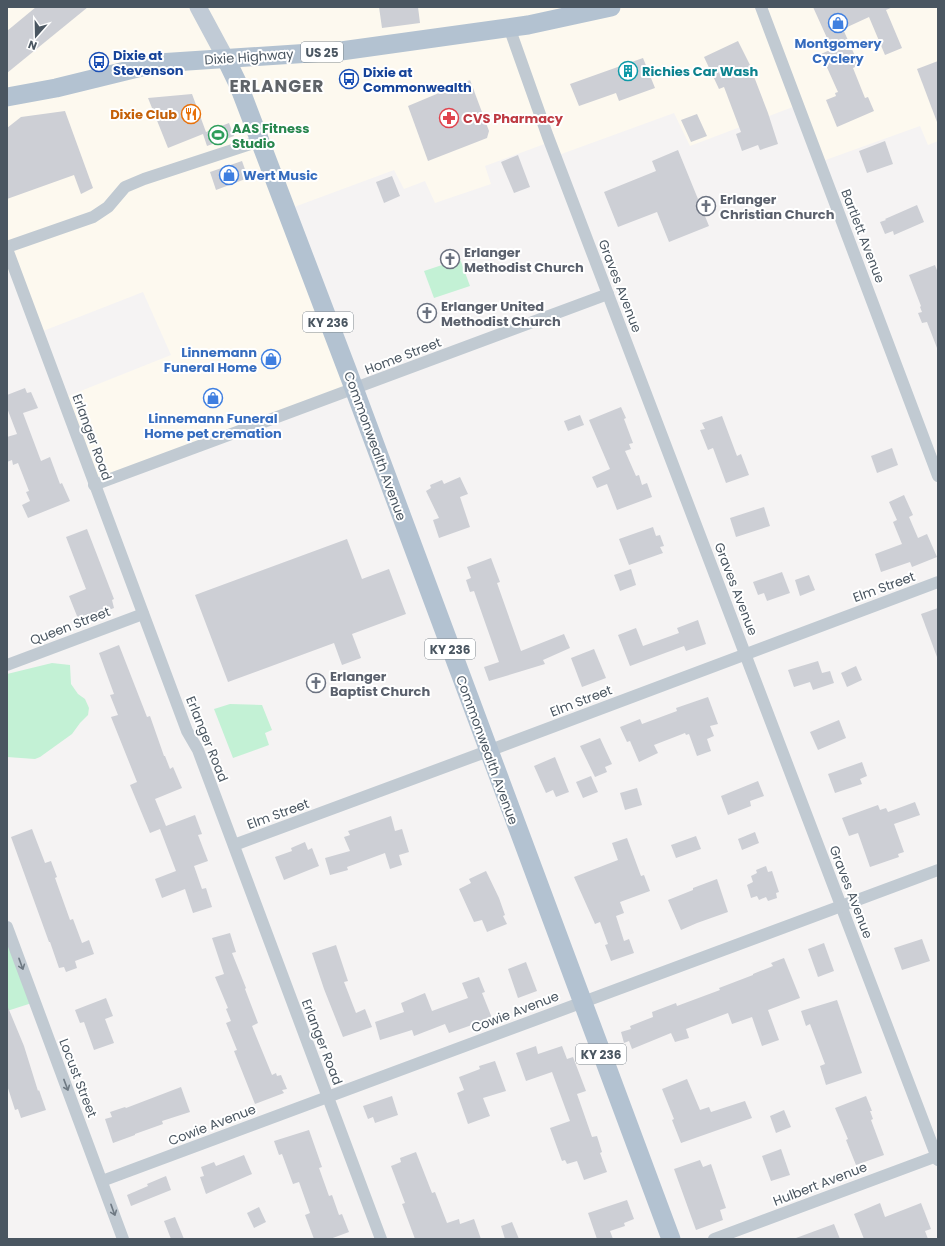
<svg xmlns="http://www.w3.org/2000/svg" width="945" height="1246" viewBox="0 0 945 1246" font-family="Poppins,sans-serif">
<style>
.commercial{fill:#fdf9ef}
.green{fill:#c3f1d5}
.building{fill:#cdcfd5}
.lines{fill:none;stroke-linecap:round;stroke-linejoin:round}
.minor{stroke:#c1cad2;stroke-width:12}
.secondary{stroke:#c1cbd6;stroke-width:17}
.primary{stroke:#b3c2d1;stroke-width:19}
.oneway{stroke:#6e7983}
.labels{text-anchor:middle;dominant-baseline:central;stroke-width:4;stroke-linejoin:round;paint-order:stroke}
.shield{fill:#fff;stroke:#808990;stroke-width:1}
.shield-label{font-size:12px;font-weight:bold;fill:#4a5661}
.shop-label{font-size:13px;font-weight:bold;fill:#366cbe;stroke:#fff}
.transit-label{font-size:13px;font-weight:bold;fill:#164399;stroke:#fff;text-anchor:start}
.street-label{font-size:13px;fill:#4a5661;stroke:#fff}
.culture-label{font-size:13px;font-weight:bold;fill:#0d838f;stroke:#fff;text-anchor:start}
.food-label{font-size:13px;font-weight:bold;fill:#c56008;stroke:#fff;text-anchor:end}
.health-label{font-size:13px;font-weight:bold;fill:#be3a42;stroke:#fff;text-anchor:start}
.leisure-label{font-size:13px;font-weight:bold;fill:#27864d;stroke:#fff;text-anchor:start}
.worship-label{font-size:13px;font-weight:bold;fill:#5b616d;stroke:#fff;text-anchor:start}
.district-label{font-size:17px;font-weight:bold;letter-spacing:1px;fill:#5f6368;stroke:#fff}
</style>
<rect width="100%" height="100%" fill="#f5f3f3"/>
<path class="commercial" d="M7 7H938V141L928 145 920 126 820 162 798 105 690 146 674 113 556 156 550 142 485 166 491 184 435 203 425 181 404 189 394 170 286 210 354 390 94 485 63 398 171 355 143 292 38 333 15 270 7 272Z"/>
<g class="green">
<path d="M460 259 470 286 434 298 424 271Z"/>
<path d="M52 663 70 665 71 684 78 694 85 699 89 708 88 715 80 723 72 734 40 757 35 759 7 757V674Z"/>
<path d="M230 704 262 705 272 730 265 733 269 745 233 758 214 709Z"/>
<path d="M7 927 35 1002 7 1011Z"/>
</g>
<g class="building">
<path d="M36 7H88L7 73V31Z"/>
<path d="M379 7H418L420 23 382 28Z"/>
<path d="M813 7H893L886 10 902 48 885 55 869 17 843 29 859 65 853 68 865 98 868 97 874 111 837 127 826 100 836 96 835 93 838 92 821 54 832 49Z"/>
<path d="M738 41 754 73 753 74 768 113 778 144 760 150 758 145 742 151 736 134 741 132 724 87 719 89 704 57Z"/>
<path d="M643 58 655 88 619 101 616 93 579 106 570 84Z"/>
<path d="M938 61V122H937L917 69Z"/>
<path d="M470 80 489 131 487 138 428 161 408 106Z"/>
<path d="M192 94 206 132 229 123 234 136 207 146 203 134 168 148 148 98Z"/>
<path d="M65 111 93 188 81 194 74 175 7 199V128L21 117Z"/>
<path d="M697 114 707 136 691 142 681 120Z"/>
<path d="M885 141 893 164 867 173 859 151Z"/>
<path d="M678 150 709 226 669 242 657 212 618 227 604 192 656 171 652 161Z"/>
<path d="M518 155 530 187 514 193 501 162Z"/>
<path d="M242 161 248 178 216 190 210 172Z"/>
<path d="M392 176 400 196 384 203 376 182Z"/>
<path d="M917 205 924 222 894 235 893 231 885 234 880 222 886 220 885 219Z"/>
<path d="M935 265 938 273V347L937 348 927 322 922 323 918 313 922 312 920 307 921 306 909 275Z"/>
<path d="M25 388 27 393 31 392 38 408 23 413 41 461 50 457 60 484 62 483 70 501 28 518 22 505 30 501 26 492 29 491 18 463 13 465 12 460 7 462V437L17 434 7 408V395Z"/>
<path d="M621 407 626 418 624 419 633 443 629 444 631 449 625 451 636 476 639 475 642 485 647 483 652 497 617 510 607 484 597 488 592 477 610 469 589 420Z"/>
<path d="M580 415 584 425 568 431 564 421Z"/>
<path d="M722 416 737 456 741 454 749 475 726 483 713 448 708 450 700 430 705 429 702 423Z"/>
<path d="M892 448 898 465 877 473 871 456Z"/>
<path d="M460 477 468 494 460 497 470 527 439 538 433 520 439 518 426 491 431 488 430 485 442 480 444 484Z"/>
<path d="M904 495 913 515 909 517 918 538 927 534 937 557 912 567 910 562 881 572 875 554 902 544 893 522 897 520 889 502Z"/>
<path d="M764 507 770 526 736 537 730 518Z"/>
<path d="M653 527 656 536 660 535 664 546 660 547 663 553 629 565 619 539Z"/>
<path d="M87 529 114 599 112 600 114 608 79 621 69 596 86 589 66 537Z"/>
<path d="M347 539 362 579 389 569 406 614 352 634 361 658 342 665 334 643 228 682 195 595Z"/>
<path d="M491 558 500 582 497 583 521 651 564 634 570 648 543 660 545 664 489 681 484 667 499 662 474 591 470 592 466 580 471 578 467 567Z"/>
<path d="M631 569 636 585 620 591 614 575Z"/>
<path d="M782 572 790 593 767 601 764 593 758 595 753 582Z"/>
<path d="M809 575 815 590 800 596 795 580Z"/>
<path d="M938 608V656L937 657 921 614Z"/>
<path d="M698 620 706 644 686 651 684 646 630 666 618 635 636 628 643 646 679 633 677 628Z"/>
<path d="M119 645 147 717 150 716 164 756H165L170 769 173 767 182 788 155 799 166 826 195 815 202 834 198 835 208 861 194 866 202 889 206 888 212 907 193 913 185 889 162 898 155 879 176 871 160 829 150 833 130 785 137 782 111 717 118 715 110 695 114 694 99 653Z"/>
<path d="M594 649 606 678 582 687 571 658Z"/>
<path d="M818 661 822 673 830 671 834 683 813 690 810 682 794 687 788 670Z"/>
<path d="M856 666 862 680 847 687 841 673Z"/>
<path d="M708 697 718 724 710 726 714 736 707 739 711 751 697 756 689 734 686 735 685 733 654 745 658 753 639 762 630 741 627 742 620 727 640 719 642 724 677 711 676 708Z"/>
<path d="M839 720 846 738 818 750 810 732Z"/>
<path d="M600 738 612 764 605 767 607 772 595 777 580 746Z"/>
<path d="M555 757 569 792 556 797 553 790 546 793 534 766Z"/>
<path d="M862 762 867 776 860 779 862 784 835 793 828 774Z"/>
<path d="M591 776 598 792 583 798 576 782Z"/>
<path d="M758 781 764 796 750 801 751 806 728 815 721 796Z"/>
<path d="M637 788 642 805 625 810 620 793Z"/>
<path d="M915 802 920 815 894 824 904 852 898 854 899 857 870 867 858 833 849 836 842 818 878 805 880 810 886 808 888 812Z"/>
<path d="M391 816 395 831 402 829 409 852 399 855 402 865 390 869 385 853 347 867 348 870 330 875 325 858 350 851 344 837 350 835 348 831Z"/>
<path d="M32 829 45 863 51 861 57 877 55 878 70 920 73 919 82 943 89 940 94 954 75 961 77 968 66 972 64 967 59 968 50 942H49L11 837Z"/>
<path d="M755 832 759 843 742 850 738 839Z"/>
<path d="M696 836 701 849 676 858 671 845Z"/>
<path d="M627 838 641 876 644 875 650 891 620 902 624 913 616 916 624 941 629 939 634 953 611 961 605 945 608 944 600 922 595 924 574 877 618 860 612 843Z"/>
<path d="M305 842 308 850 312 848 319 866 284 880 275 857 292 851 291 848Z"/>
<path d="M766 866 768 872 772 871 779 892 776 893 777 898 768 901 766 897 759 900 757 896 751 898 747 885 753 882 751 876 757 873 756 870Z"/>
<path d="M486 871 499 898 505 915 503 916 507 924 487 932 482 920 474 922 459 889 471 883 469 879Z"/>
<path d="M717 879 728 912 697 923 681 930 668 900 693 890V888Z"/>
<path d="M230 933 236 952 232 953 246 988 245 989 258 1023 252 1026 272 1075 276 1073 277 1076 281 1075 287 1089 282 1090 284 1093 255 1104 234 1051 237 1050 226 1023 231 1021 226 1009 228 1008 215 977 224 974 212 938Z"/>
<path d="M922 939 930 961 902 970 894 948Z"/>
<path d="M824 943 834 971 818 977 808 949Z"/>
<path d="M336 945 348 981 344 982 356 1013 365 1009 372 1027 343 1037 324 989 312 953Z"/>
<path d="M784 958 800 998 768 1010 779 1040 762 1046 752 1017 732 1024 728 1013 686 1029 689 1038 675 1042 671 1033 632 1049 629 1041 624 1043 621 1032 631 1029 630 1026 653 1017 652 1012 676 1003 677 1006 720 990 719 988 753 975V974L773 966 771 963Z"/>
<path d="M526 962 537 991 518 998 508 969Z"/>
<path d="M479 977 485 992 482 993 492 1018 449 1033 445 1024 414 1036 412 1030 380 1040 375 1022 404 1012 401 1003 425 993 432 1011 468 998 462 983Z"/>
<path d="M106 998 113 1016 105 1019 114 1043 94 1050 84 1022 80 1023 75 1010Z"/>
<path d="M837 1000 862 1073 826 1085 820 1066 825 1064 810 1024 806 1026 801 1011Z"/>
<path d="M7 1005 24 1046 38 1091 39 1090 46 1110 21 1118 18 1109 15 1110 7 1085Z"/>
<path d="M536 1046 538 1054 562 1046 567 1059 573 1057 586 1091 577 1094 592 1137 597 1136 602 1152 600 1153 607 1172 584 1180 577 1161 567 1164 565 1160 562 1161 550 1128 570 1121 552 1072 526 1081 516 1053Z"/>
<path d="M495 1061 506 1091 483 1098 490 1116 468 1124 457 1093 464 1090 459 1077 480 1069 479 1066Z"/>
<path d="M687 1079 700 1110 709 1107 711 1112 745 1101 752 1118 681 1143 672 1120 674 1119 662 1089Z"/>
<path d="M181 1087 190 1112 162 1121 163 1124 135 1134V1135L113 1143 105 1119 112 1117 110 1112 125 1107 126 1108Z"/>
<path d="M392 1096 398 1115 375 1123 373 1117 368 1119 363 1106Z"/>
<path d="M866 1096 872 1111H870L873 1119 871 1120 884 1155 856 1165 846 1140 848 1139 835 1108Z"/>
<path d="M784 1110 791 1127 776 1133 770 1116Z"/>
<path d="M309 1130 322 1167 319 1168 329 1196 332 1195 339 1215 342 1214 349 1232 330 1239H314L305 1215 310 1213 299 1182 293 1184 282 1154 279 1155 274 1141Z"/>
<path d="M781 1149 790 1175 771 1181 762 1156Z"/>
<path d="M416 1152 432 1193 435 1192 447 1223 459 1219 460 1224 474 1219 481 1239H415L402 1204 405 1203 391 1166 401 1162 400 1158Z"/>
<path d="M244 1155 252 1174 206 1194 200 1177 204 1176 201 1167 214 1162 216 1166Z"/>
<path d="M700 1160 703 1167 711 1164 726 1208 720 1210 723 1220 696 1230 674 1169Z"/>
<path d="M166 1176 171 1190 131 1206 127 1195 148 1186 147 1184Z"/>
<path d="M627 1200 634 1219 624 1223 625 1226 610 1231 613 1239H597L588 1213Z"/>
<path d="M880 1203 885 1217 921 1203 931 1229 925 1231 928 1239H864L854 1214Z"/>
<path d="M259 1207 266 1222 254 1228 247 1213Z"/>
<path d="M175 1217 184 1239H171L164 1221Z"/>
<path d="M512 1222 519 1239H505L501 1226Z"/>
<path d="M834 1224 840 1239H797L796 1238Z"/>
</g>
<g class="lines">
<g class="minor">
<path d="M761 7 938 476"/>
<path d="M509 27 548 137 938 1160"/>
<path d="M7 247 93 217 108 207 125 187 144 179 260 141"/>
<path d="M7 249 187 731 198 750 381 1239"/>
<path d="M94 485 608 294"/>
<path d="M7 665 143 614"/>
<path d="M234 845 488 751 938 582"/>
<path d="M7 927 123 1239"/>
<path d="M102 1181 938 870"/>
<path d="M714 1239 937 1156"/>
</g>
<path class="secondary" d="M198 7 226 59"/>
<g class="primary">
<path d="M226 59 239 86 349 375 671 1239"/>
<path d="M7 97 56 88 158 63 341 51 528 25 611 7"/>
</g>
</g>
<defs><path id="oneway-shaft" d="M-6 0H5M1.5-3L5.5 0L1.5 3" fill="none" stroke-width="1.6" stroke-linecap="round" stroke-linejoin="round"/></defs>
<g class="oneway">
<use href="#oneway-shaft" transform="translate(21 964) rotate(70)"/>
<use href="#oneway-shaft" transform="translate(66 1085) rotate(69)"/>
<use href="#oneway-shaft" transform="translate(113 1210) rotate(70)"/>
</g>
<defs>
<symbol id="shop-ring" viewBox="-11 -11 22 22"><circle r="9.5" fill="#fff" stroke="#3f7fe0" stroke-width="1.5"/><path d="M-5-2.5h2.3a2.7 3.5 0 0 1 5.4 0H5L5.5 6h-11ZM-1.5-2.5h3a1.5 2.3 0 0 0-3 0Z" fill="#3f7fe0"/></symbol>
<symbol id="bus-ring" viewBox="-11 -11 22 22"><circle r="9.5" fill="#fff" stroke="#1a4fb4" stroke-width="1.5"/><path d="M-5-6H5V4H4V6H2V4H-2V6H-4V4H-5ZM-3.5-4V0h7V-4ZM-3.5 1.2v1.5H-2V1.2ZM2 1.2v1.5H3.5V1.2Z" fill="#1a4fb4"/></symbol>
<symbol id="building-ring" viewBox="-11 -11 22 22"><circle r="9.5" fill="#fff" stroke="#0f9aa8" stroke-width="1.5"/><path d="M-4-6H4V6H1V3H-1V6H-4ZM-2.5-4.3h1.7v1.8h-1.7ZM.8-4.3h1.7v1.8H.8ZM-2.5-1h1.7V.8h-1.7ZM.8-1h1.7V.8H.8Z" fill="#0f9aa8"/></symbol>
<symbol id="restaurant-ring" viewBox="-11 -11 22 22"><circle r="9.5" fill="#fff" stroke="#e8710a" stroke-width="1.5"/><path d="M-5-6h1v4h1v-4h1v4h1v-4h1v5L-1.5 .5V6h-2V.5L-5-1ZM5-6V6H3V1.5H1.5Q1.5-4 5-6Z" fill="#e8710a"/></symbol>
<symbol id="pharmacy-ring" viewBox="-11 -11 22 22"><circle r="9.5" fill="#fff" stroke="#e0444e" stroke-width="1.5"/><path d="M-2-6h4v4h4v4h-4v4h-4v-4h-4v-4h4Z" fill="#e0444e"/></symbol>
<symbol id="stadium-ring" viewBox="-11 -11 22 22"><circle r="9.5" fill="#fff" stroke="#2e9e5b" stroke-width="1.5"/><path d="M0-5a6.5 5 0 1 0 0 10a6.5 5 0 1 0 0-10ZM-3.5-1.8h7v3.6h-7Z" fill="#2e9e5b"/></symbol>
<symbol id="church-ring" viewBox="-11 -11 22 22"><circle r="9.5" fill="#fff" stroke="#6b7280" stroke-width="1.5"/><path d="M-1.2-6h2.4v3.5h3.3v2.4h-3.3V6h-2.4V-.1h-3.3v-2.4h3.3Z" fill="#6b7280"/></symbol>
</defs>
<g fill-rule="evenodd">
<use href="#shop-ring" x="827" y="12" width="22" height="22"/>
<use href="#bus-ring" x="88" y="51" width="22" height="22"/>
<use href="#building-ring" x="617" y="60" width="22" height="22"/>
<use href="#bus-ring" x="338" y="68" width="22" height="22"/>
<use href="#restaurant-ring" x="180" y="103" width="22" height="22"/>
<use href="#pharmacy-ring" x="438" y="107" width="22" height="22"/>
<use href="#stadium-ring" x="207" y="124" width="22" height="22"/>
<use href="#shop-ring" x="218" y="164" width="22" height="22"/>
<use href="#church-ring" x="695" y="195" width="22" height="22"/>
<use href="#church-ring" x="439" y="248" width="22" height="22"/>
<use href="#church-ring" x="416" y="302" width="22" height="22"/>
<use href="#shop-ring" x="260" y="348" width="22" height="22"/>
<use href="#shop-ring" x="202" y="387" width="22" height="22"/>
<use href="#church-ring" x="305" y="672" width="22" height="22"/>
</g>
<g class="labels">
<g class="shield">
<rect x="301" y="42" width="42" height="20" rx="3"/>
<rect x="303" y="312" width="50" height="20" rx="3"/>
<rect x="425" y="639" width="50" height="20" rx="3"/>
<rect x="576" y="1044" width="50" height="20" rx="3"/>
</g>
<g class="shield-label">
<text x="322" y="52">US 25</text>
<text x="328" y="322">KY 236</text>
<text x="450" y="649">KY 236</text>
<text x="601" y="1054">KY 236</text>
</g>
<g class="shop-label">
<text x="838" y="43">Montgomery<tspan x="838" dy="15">Cyclery</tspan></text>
<text x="243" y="175" text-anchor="start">Wert Music</text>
<text x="257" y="352" text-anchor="end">Linnemann<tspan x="257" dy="15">Funeral Home</tspan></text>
<text x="213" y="418">Linnemann Funeral<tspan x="213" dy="15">Home pet cremation</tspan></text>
</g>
<g class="transit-label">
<text x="113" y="55">Dixie at<tspan x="113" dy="15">Stevenson</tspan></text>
<text x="363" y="72">Dixie at<tspan x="363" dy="15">Commonwealth</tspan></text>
</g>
<g class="street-label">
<text transform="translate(249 57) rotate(-4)">Dixie Highway</text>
<text transform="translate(863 236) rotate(69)">Bartlett Avenue</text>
<text transform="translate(620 286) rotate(69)">Graves Avenue</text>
<text transform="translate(403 356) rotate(-21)">Home Street</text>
<text transform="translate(92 437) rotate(70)">Erlanger Road</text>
<text transform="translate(375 446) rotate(70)">Commonwealth Avenue</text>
<text transform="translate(884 587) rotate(-20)">Elm Street</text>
<text transform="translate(736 589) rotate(69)">Graves Avenue</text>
<text transform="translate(70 626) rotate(-21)">Queen Street</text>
<text transform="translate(581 701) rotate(-21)">Elm Street</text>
<text transform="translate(207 739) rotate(68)">Erlanger Road</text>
<text transform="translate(487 750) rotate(70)">Commonwealth Avenue</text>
<text transform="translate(278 814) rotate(-20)">Elm Street</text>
<text transform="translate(851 892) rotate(69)">Graves Avenue</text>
<text transform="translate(515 1012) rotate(-21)">Cowie Avenue</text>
<text transform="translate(322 1042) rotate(69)">Erlanger Road</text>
<text transform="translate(78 1078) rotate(69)">Locust Street</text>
<text transform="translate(212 1125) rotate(-21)">Cowie Avenue</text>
<text transform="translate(820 1184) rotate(-21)">Hulbert Avenue</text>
</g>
<g class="culture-label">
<text x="642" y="71">Richies Car Wash</text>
</g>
<g class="food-label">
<text x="177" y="114">Dixie Club</text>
</g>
<g class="health-label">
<text x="463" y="118">CVS Pharmacy</text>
</g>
<g class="leisure-label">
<text x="232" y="128">AAS Fitness<tspan x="232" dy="15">Studio</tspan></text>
</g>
<g class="worship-label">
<text x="720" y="199">Erlanger<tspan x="720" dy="15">Christian Church</tspan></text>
<text x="464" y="252">Erlanger<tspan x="464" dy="15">Methodist Church</tspan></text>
<text x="441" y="306">Erlanger United<tspan x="441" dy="15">Methodist Church</tspan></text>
<text x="330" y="676">Erlanger<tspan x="330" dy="15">Baptist Church</tspan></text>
</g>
<g class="district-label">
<text x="277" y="86">ERLANGER</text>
</g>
</g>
<rect width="945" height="1246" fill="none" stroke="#4a5661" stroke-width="16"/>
<g transform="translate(36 36) rotate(200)" stroke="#ffffff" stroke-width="3" paint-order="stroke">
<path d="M0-3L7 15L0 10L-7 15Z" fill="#4a5661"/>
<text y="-6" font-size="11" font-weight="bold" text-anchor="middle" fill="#4a5661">N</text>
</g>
</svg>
